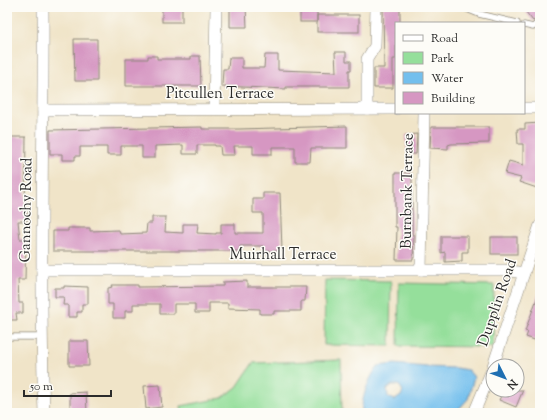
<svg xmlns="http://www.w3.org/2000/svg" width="547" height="420" viewBox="0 0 547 420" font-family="'Sorts Mill Goudy',serif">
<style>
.green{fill:#95df9b;stroke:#608563}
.water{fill:#73bfed;stroke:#4f758c;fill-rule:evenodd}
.building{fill:#d697c2}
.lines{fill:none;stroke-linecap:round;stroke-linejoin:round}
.service-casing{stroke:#8e887a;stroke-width:7}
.minor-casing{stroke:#8e887a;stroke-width:12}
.service{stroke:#fff;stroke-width:5.5}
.minor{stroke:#fff;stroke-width:11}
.labels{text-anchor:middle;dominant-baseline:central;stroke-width:3;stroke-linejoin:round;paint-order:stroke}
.street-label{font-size:15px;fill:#2b2b2b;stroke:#fdfcf7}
</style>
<rect width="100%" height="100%" fill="#fdfcf7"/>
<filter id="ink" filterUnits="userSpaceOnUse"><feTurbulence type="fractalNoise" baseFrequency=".025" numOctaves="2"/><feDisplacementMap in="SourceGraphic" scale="8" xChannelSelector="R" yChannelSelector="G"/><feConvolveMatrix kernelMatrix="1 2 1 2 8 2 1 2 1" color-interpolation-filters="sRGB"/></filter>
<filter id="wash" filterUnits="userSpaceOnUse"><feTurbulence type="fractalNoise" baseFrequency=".012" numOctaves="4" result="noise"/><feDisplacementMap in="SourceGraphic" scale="16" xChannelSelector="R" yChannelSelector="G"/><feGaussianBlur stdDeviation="0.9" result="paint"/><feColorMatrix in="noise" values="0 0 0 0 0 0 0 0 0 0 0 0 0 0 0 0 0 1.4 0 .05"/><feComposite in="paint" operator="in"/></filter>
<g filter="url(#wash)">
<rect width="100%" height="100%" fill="#f0e4c8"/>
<g class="green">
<path d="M325 280 391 281 390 346 324 345Z"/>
<path d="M399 283 494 285 493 347 398 346Z"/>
<path d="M341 360 342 413H182L181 406 222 398 237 387 253 363Z"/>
</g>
<path class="water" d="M394 364 427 367 456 368 468 370 474 377 468 399 455 413H362C360 401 370 375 378 366ZM392 385H399L403 391 401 396 395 400 388 397 387 389Z"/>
<g id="blocks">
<g class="building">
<rect x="162" y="7" width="20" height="15"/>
<path d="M230 7H246L247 27H230Z"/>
<rect x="300" y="7" width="17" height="15"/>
<path d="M383 7H400V23H396V59H393V88H374V68H384Z"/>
<path d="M522 7H540V17L533 21Z"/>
<rect x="317" y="15" width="42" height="17"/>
<path d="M74 39H97V81H75Z"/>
<path d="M335 52H346V61H351V70H349V87H286V89L222 86 223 69H228L229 58H242V68H264L265 55H278V70L336 72Z"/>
<path d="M148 56H157V59H191V56H200L201 86H126V59H148Z"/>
<path d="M540 123V175L537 188 519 182 521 178 505 174 509 161 523 165V144H518L517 129H525V124Z"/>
<path d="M347 126V148H311L310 162H295V147H272V154H253V146H234L235 155H221L220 146H215V145H197V154H183V145L155 146V158H142V146H121V155H107V147H80V156H75V160H62V154H50V130L202 127V129H239Z"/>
<path d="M431 127H489V143L451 144 448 145V149L430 148Z"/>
<path d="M417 134 416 154H407L406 135Z"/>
<path d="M10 137H26L25 211H27V221H18L20 239H26L25 280H18L19 303H23V313H16L17 320H7V217H9L10 211Z"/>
<path d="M395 173H412V235H414L413 260H396L397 227H395Z"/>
<path d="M263 193H280L282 251H264V246H240V251H53V231H68V228H90V231L119 230 120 234 146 233 147 223H152V217H166L165 232 183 233V224H198L197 233 216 234V233H221V224H235V233H263V213H253V199H263Z"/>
<path d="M441 236H468V252H462V261L445 262V252L441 253Z"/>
<rect x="491" y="237" width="26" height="17"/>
<path d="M247 281V287H306L305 301H301V311H274V314H260V309L228 308V303H209V313H195V304H174V314H160V304H133V311H125V318H113V304H108V288L113 287 112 285H138V287L223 286V282Z"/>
<path d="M64 286 88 287V304H82V312H77V317H68V305H63L64 297H55V288H64Z"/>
<path d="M539 293H540V342L526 337 528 332 525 331Z"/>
<path d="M69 341H88L89 366H69Z"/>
<path d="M160 385 162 407 146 409 144 386Z"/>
<path d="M504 390H523L516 407 499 400Z"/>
<path d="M86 392 87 413H70V393Z"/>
</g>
</g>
</g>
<g filter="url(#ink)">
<use href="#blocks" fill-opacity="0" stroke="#8e887a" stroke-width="1"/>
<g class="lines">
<defs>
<g id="service">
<path d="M462 7 479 14 517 23"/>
<path d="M524 25 533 27 540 21"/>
<path d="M7 337H41"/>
</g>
<g id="minor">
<path d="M43 7C44 142 39 278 44 413"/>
<path d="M524 108H540"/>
<path d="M214 109 216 7"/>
<path d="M367 109V59L375 46 376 7"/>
<path d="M43 110 396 109"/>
<path d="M42 270H504L524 273"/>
<path d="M421 270 424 113"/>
<path d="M474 413 491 372 540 225"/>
</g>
</defs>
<use href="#service" class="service-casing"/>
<use href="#minor" class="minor-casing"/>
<use href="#service" class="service"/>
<use href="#minor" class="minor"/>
</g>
</g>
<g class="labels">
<g class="street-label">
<text x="220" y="94">Pitcullen Terrace</text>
<text transform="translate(408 191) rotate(-89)">Burnbank Terrace</text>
<text transform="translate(27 210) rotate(-89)">Gannochy Road</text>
<text x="283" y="255">Muirhall Terrace</text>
<text transform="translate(498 303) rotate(-71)">Dupplin Road</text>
</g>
</g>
<rect width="547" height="420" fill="none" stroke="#fdfcf7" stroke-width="24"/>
<rect x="395" y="22" width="130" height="92" fill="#fdfcf7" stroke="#a9a8a5"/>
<rect x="403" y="35" width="20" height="6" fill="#ffffff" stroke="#a9a8a5"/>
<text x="431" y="42" font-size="12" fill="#2b2b2b">Road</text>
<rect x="403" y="52" width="20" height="12" fill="#95df9b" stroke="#a9a8a5"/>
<text x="431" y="62" font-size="12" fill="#2b2b2b">Park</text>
<rect x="403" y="72" width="20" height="12" fill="#73bfed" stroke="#a9a8a5"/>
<text x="431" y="82" font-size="12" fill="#2b2b2b">Water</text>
<rect x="403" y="92" width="20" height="12" fill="#d697c2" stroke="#a9a8a5"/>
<text x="431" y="102" font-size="12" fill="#2b2b2b">Building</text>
<g transform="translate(505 378) rotate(132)"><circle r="19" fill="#fdfcf7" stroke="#a9a8a5"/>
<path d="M0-3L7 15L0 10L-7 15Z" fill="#1f6fb2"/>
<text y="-6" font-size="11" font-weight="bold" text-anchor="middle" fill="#2b2b2b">N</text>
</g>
<path d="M24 390v6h87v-6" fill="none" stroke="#2b2b2b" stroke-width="2"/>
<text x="30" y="390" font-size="12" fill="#2b2b2b" stroke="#fdfcf7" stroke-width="3" paint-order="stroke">50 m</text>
</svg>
